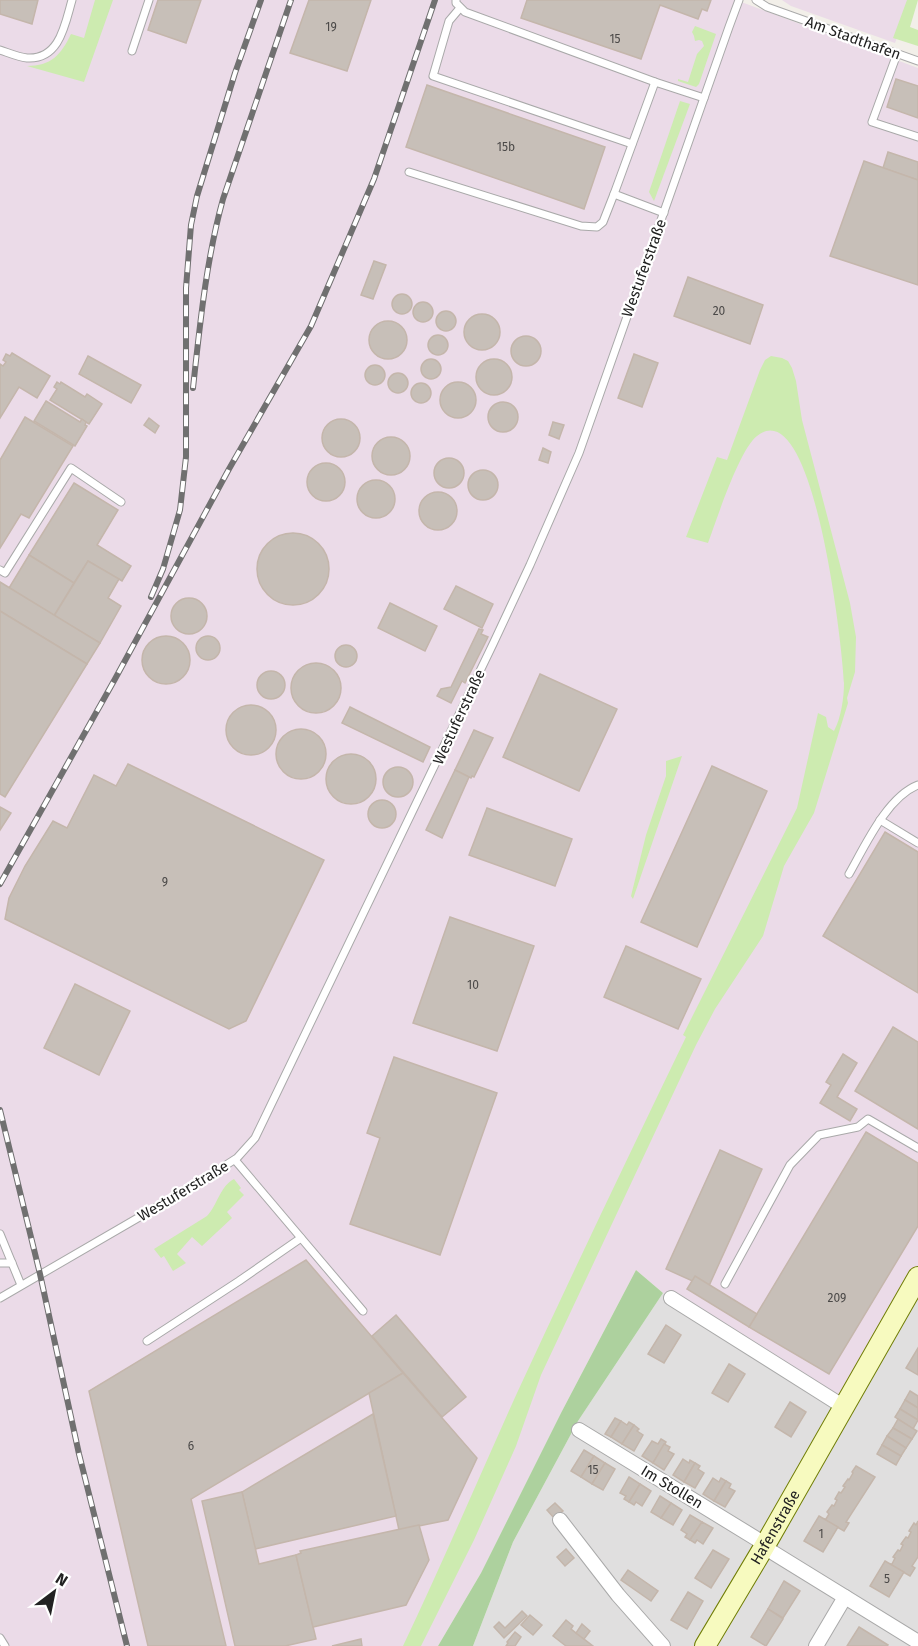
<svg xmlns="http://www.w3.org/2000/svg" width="918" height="1646" viewBox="0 0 918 1646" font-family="'Fira Sans',sans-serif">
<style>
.residential{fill:#e0dfdf}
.industrial{fill:#ebdbe8}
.grass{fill:#cdebb0}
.forest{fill:#add19e}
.building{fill:#c7bfb8;stroke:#c4b6ab;stroke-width:1.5}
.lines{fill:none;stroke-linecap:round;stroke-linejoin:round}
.lane-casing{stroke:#a9a9a9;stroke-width:9}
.street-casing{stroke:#a9a9a9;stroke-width:16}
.secondary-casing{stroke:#707d05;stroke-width:22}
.lane{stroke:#fff;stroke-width:7}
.street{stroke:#fff;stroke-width:14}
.secondary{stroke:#f7fabf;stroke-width:20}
.rail-casing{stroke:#707070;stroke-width:6}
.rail{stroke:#fff;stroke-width:4;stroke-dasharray:11;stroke-linecap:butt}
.labels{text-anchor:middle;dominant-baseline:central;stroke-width:4.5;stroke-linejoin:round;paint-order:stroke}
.number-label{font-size:12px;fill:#4b4948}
.street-label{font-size:15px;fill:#222;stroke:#fff}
</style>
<rect width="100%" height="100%" fill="#f2efe9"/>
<path class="residential" d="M918 1286V1646H473L513 1542 578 1421 663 1293 671 1300Z"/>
<g class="industrial">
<path d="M0 0H736L918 68V1272L843 1405 672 1296 663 1293 636 1270 561 1413 481 1573 438 1646H0V1303L45 1276 43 1270 0 1295Z"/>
<path d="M782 0H911L895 43 791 6Z"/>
</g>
<g class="grass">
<path d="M95 0H113L84 82 27 66C51 66 61 55 71 34L84 38Z"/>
<path d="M907 0H918L910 27 918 30V46L893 38Z"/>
<path d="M695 26 716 34 699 84 696 87 678 81V79L688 82 697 54 704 46 702 41 699 40 695 41 694 36 692 32Z"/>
<path d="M680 101 690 104 654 201 649 192Z"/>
<path d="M771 356 782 358 788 361 792 368 796 381 802 420 850 603 856 637 855 672 847 698 848 703 814 813 784 866 763 936 715 1009 696 1045 541 1375 516 1446 474 1540 421 1646H403C443 1562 479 1477 517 1393 572 1274 629 1155 686 1037L683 1035 797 808 818 713 826 717 828 727 834 731C841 718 844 698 844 683 843 653 815 390 757 436 739 450 717 519 708 543L686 537 717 457 727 460 760 370 765 360Z"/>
<path d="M682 756 633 899 631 896 646 835 666 776V761Z"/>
<path d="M234 1179 241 1188 239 1190 244 1195 227 1212 232 1218 202 1246 192 1237 177 1254 186 1263 173 1271 164 1256 161 1258 154 1249 207 1216C217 1206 220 1186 234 1179Z"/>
</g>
<path class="forest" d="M636 1270 663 1293 578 1421 513 1542 473 1646H438L481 1573 561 1413Z"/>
<g class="building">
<path d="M0 0H38L32 24 0 14Z"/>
<path d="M158 0H201L186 43 148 30Z"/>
<path d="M309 0H371L347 71 290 53Z"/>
<path d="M527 0H711L707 11 702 9 698 19 660 5 641 59 521 18Z"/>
<path d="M896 79 918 86V118L887 107Z"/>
<path d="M427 85 605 147 584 209 406 147Z"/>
<path d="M888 152 918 162V180L883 168Z"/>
<path d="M864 161 918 180V285L830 256Z"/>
<path d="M374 261 386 265 373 299 361 295Z"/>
<path d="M688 277 763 305 750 344 674 316Z"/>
<circle cx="402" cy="304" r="10"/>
<circle cx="423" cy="312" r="10"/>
<circle cx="446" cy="321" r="10"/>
<circle cx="482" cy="332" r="18"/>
<circle cx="388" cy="340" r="19"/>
<circle cx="438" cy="345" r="10"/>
<circle cx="526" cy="351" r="15"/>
<path d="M12 353 50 376 37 398 19 387 0 418V364L3 366 6 362 3 360 6 354 10 356Z"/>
<path d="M634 354 658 363 642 407 618 398Z"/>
<path d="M88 356 141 385 131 403 79 374Z"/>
<circle cx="494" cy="377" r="18"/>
<circle cx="431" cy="369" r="10"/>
<circle cx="375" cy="375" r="10"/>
<circle cx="398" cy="383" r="10"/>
<circle cx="458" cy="400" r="18"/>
<path d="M57 382 60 384 61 382 85 397 87 394 102 404 89 424 50 400 57 389 54 387Z"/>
<circle cx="421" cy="393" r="10"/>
<path d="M46 401 80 422 82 419 86 422 85 425 87 426 75 446 34 421Z"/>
<circle cx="503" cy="417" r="15"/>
<path d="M25 417 73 446 29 518 21 514 0 548V460Z"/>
<path d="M149 418 159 426 155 433 144 425Z"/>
<circle cx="341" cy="438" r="19"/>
<path d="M553 422 564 425 559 439 549 435Z"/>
<circle cx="391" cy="456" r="19"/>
<path d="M543 448 551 452 548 463 539 460Z"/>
<circle cx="449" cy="473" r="15"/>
<circle cx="326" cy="482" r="19"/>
<circle cx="483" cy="485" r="15"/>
<circle cx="376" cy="499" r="19"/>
<path d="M74 483 118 510 97 545 131 566 122 581 88 561 74 583 29 555Z"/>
<circle cx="438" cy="511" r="19"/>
<circle cx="293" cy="569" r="36"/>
<path d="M29 555 74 583 54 616 9 588Z"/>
<path d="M88 561 119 579 108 598 121 606 100 643 54 616Z"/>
<path d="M0 582 100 643 87 664 0 611Z"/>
<path d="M456 586 493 604 482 628 444 609Z"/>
<circle cx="189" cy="616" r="18"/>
<path d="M390 603 437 626 425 651 378 628Z"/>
<path d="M0 611 87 664 5 797 0 794Z"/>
<path d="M479 629 483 630 481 634 488 637 465 683 462 681 451 703 437 696 441 689 451 687Z"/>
<circle cx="208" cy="648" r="12"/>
<circle cx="166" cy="660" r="24"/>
<circle cx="346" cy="656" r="11"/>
<circle cx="316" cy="688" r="25"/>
<circle cx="271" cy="685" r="14"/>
<path d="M540 674 617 709 579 791 503 757Z"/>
<circle cx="251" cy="730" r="25"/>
<path d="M350 707 430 747 423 762 342 723Z"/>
<circle cx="301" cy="754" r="25"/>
<path d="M474 730 493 738 474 777 472 776 471 778 455 770Z"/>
<circle cx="351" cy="779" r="25"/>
<path d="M128 764 324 860 246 1021 229 1029 5 919 9 898 25 866 53 821 67 828 94 775 116 786Z"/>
<path d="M712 766 767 791 697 947 641 922Z"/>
<circle cx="398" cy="782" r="15"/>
<path d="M455 770 469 777 442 838 426 830Z"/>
<circle cx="382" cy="814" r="14"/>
<path d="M0 807 11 813 0 830Z"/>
<path d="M487 808 572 839 555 886 469 855Z"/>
<path d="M885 832 918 852V993L823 936Z"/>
<path d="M450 917 534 946 497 1051 413 1023Z"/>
<path d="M626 946 701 979 678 1029 604 997Z"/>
<path d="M75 984 130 1011 99 1075 44 1048Z"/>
<path d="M893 1027 918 1042V1129L855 1091Z"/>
<path d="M843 1054 857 1063 837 1097 857 1109 850 1121 820 1103 831 1085 826 1082Z"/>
<path d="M394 1057 497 1093 440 1255 350 1224 380 1138 367 1133Z"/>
<path d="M866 1132 918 1163V1226L829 1374 749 1327Z"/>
<path d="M720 1150 762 1169 708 1288 666 1269Z"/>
<path d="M306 1260 403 1373 191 1499 226 1646H148L89 1391Z"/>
<path d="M695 1276 757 1314 749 1327 687 1289Z"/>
<path d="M396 1315 466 1397 442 1417 372 1336Z"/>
<path d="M666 1325 681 1335 664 1363 648 1354Z"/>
<path d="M918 1348V1375L906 1368Z"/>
<path d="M729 1364 745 1374 728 1402 712 1393Z"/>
<path d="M403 1373 477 1458 448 1520 399 1530 369 1393Z"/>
<path d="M910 1391 918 1396V1408L905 1400Z"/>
<path d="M905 1400 918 1408V1420L900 1409Z"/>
<path d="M790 1402 806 1412 791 1437 775 1427Z"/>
<path d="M900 1409 918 1420 913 1429 895 1417Z"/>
<path d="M373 1414 396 1516 255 1549 242 1492Z"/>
<path d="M615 1418 621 1421 611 1437 605 1434Z"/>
<path d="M898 1419 917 1431 912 1439 893 1428Z"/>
<path d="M621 1421 627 1425 629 1422 634 1425 622 1444 611 1437Z"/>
<path d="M634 1425 639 1429 637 1431 643 1435 634 1451 622 1444Z"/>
<path d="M893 1428 912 1439 906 1448 887 1436Z"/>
<path d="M887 1436 906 1448 901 1456 882 1445Z"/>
<path d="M661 1439 666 1442 653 1463 642 1456 652 1441 658 1444Z"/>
<path d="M664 1444 670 1447 668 1451 674 1454 664 1470 653 1463Z"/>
<path d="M882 1445 901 1456 896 1465 877 1454Z"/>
<path d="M584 1450 594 1456 581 1477 571 1471Z"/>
<path d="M594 1456 605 1463 592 1484 581 1477Z"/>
<path d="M683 1459 689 1463 690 1460 695 1463 684 1482 673 1475Z"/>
<path d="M605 1463 615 1469 603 1490 592 1484Z"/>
<path d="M695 1463 700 1466 698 1469 704 1473 695 1488 684 1482Z"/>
<path d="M856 1466 875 1477 846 1522 849 1523 844 1531 823 1519H826L829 1514 827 1512 832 1505 834 1506 837 1500 835 1499 839 1492 841 1493 845 1487 843 1486 848 1479 849 1480 853 1473 852 1472Z"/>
<path d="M629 1477 640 1484 629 1502 624 1499 626 1496 620 1493Z"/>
<path d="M713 1478 719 1482 721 1478 726 1481 714 1501 703 1494Z"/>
<path d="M726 1481 731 1484 729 1488 735 1491 725 1507 714 1501Z"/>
<path d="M640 1484 651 1491 642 1506 636 1502 634 1505 629 1502Z"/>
<path d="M242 1492 259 1564 296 1555 316 1639 285 1646H235L202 1501Z"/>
<path d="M660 1496 671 1503 661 1518 651 1512Z"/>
<path d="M555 1503 563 1511 554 1518 547 1510Z"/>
<path d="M671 1503 682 1510 673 1525 661 1518Z"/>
<path d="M690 1515 702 1522 690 1540 685 1537 687 1534 681 1530Z"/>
<path d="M819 1516 838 1527 823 1552 804 1541Z"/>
<path d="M918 1521V1557L912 1566 915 1568 910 1576 889 1564H892L895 1558 893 1557 898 1550 900 1551 903 1545 901 1544 906 1537 908 1538 911 1532 909 1531 914 1523 916 1525Z"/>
<path d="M702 1522 713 1528 703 1544 697 1540 695 1543 690 1540Z"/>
<path d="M419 1525 429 1560 406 1605 313 1627 296 1555 301 1553 300 1551Z"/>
<path d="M566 1549 574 1558 565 1566 557 1557Z"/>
<path d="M713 1550 729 1559 711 1588 695 1578Z"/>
<path d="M885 1561 904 1572 889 1597 870 1586Z"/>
<path d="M628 1570 658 1591 651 1601 621 1580Z"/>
<path d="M784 1581 800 1591 783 1618 768 1609Z"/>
<path d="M688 1592 703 1601 687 1629 671 1620Z"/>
<path d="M768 1609 783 1619 766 1646 751 1637Z"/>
<path d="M522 1611 527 1616 504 1638 494 1627 499 1622 505 1628Z"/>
<path d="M530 1615 542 1625 533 1635 521 1625Z"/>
<path d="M566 1620 573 1626 571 1629 593 1646H566L553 1636Z"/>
<path d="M582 1624 590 1631 584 1639 576 1633Z"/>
<path d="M859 1627 888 1645 887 1646H847Z"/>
<path d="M515 1632 521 1637 515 1646H506L508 1643 507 1642Z"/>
<path d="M361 1639 362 1646H332Z"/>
</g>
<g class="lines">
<defs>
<g id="lane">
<path d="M456 0V3L465 12 655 82"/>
<path d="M756 0 767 7 918 61"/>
<path d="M460 8 449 21 433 76 632 144"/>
<path d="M0 50C9 53 18 57 27 58 60 60 65 24 72 0"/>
<path d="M132 51 149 0"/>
<path d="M897 54 872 122 918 137"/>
<path d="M409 172 581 226 597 227 603 222 614 194"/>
<path d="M664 213 614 194 655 82 704 98"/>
<path d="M0 570 5 573 71 468 121 502"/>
<path d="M880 820 918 843"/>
<path d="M849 874C865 846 887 797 918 785"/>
<path d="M235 1160 363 1311"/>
<path d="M0 1234 21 1285"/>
<path d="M0 1263H12"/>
<path d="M725 1284 790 1165 819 1135 858 1127 868 1119 918 1148"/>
<path d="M0 1298 198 1183 237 1158 255 1138 493 644 530 565 579 453 729 27 739 0"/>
<path d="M147 1341 239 1281 301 1238"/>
<path d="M0 1638 5 1646"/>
</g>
<g id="street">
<path d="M671 1298 844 1407"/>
<path d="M579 1430 765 1544"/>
<path d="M560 1520 618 1595 663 1646"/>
<path d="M764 1547 918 1642"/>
<path d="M816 1646 845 1597"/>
</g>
<g id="secondary">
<path id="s1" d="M705 1646 764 1547 918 1277"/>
</g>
</defs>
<use href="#lane" class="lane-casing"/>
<use href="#street" class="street-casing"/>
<use href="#secondary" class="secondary-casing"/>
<use href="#lane" class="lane"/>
<use href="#street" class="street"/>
<use href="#secondary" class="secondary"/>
<defs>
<g id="rail">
<path d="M193 388C200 324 206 261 223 199L291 0"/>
<path d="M151 597 163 569 180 510 186 457V288L191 225 197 196 235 73 261 0"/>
<path d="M0 884 115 679 229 469 311 326 374 179 435 0"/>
<path d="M0 1110 40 1274 79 1454 127 1646"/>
</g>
</defs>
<use href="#rail" class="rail-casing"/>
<use href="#rail" class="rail"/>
</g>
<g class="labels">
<g class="number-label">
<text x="331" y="27">19</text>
<text x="615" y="39">15</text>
<text x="506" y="147">15b</text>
<text x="719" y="311">20</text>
<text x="165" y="882">9</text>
<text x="473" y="985">10</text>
<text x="837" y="1298">209</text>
<text x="191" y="1446">6</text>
<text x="593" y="1470">15</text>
<text x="821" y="1534">1</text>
<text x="887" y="1579">5</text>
</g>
<g class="street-label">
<text transform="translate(853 38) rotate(20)">Am Stadthafen</text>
<text transform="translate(644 268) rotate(-70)">Westuferstraße</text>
<text transform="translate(459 717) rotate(-65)">Westuferstraße</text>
<text transform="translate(183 1191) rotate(-31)">Westuferstraße</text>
<text transform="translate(672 1487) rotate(31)">Im Stollen</text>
<text stroke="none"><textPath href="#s1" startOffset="138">Hafenstraße</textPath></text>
</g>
</g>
<g transform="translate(54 1592) rotate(32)" stroke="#ffffff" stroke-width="4.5" paint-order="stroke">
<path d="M0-4.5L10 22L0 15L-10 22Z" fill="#222222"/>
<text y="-9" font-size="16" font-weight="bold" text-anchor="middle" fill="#222222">N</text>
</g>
</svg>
